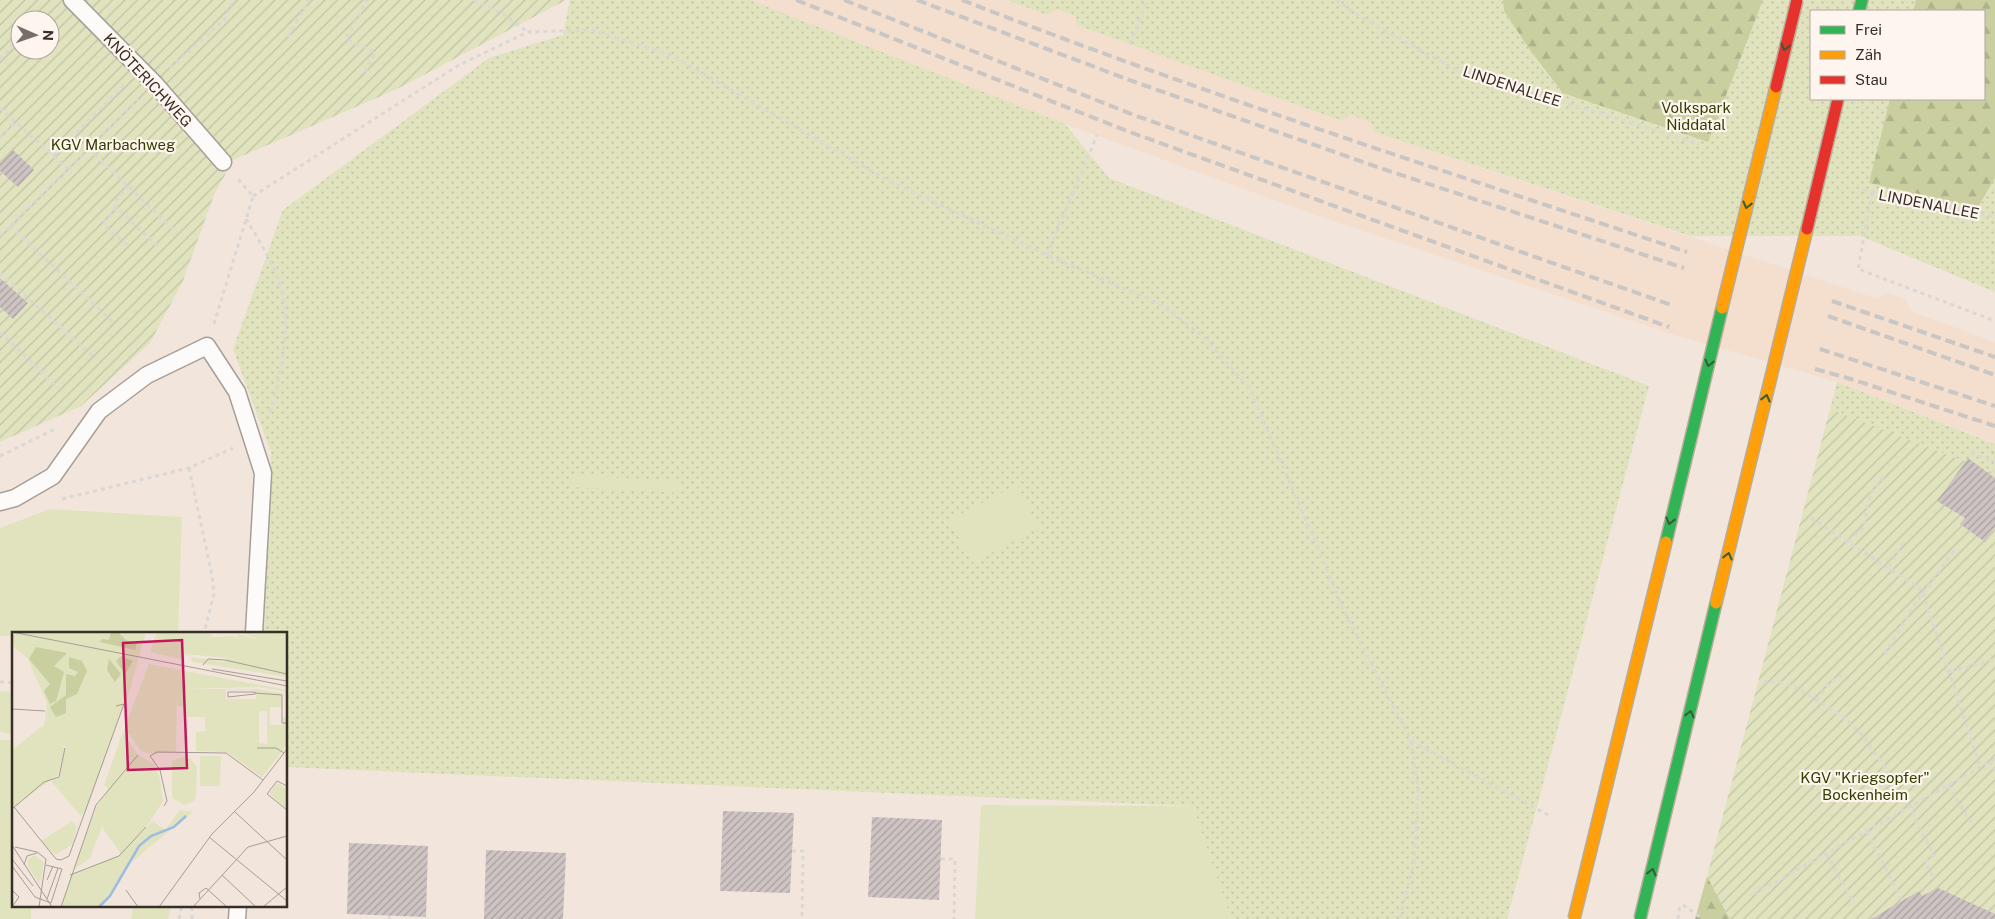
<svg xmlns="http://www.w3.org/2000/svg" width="1995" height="919" viewBox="0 0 1995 919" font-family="'Public Sans',sans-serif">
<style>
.built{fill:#f4dece}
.grass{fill:url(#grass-dots);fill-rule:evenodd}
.forest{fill:url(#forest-firs)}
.garden{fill:url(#garden-furrows);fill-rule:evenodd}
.pitch{fill:#e0e3be}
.building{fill:url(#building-hatch)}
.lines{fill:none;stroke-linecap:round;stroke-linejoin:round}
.lane-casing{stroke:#a79e97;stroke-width:19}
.fast-casing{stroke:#b8ac99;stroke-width:14}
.path{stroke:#dad7d4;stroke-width:3;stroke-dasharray:4 4;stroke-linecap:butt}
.lane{stroke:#fdfbfa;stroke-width:16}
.fast{stroke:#30b455;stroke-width:11}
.rail{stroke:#c9c6c3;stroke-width:4;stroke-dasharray:10 5;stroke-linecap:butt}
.fast-bridge-casing{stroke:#b8ac99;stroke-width:14;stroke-linecap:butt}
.slow-bridge-casing{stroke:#b8ac99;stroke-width:14;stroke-linecap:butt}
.jam-bridge-casing{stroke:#b8ac99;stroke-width:14;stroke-linecap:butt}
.fast-bridge{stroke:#30b455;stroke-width:11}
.slow-bridge{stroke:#ff9f0a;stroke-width:11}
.jam-bridge{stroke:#e5322d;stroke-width:11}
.oneway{stroke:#355d38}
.labels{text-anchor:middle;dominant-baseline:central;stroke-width:4.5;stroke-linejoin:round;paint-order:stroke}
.street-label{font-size:15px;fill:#372e28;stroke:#fef5ee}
.park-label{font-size:15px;fill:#333e01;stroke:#fef5ee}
.inset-river{fill:none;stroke:#9dbbe3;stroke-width:2.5}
.inset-road{fill:none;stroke:#a79c94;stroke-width:1}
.view{fill:#c2185b;fill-opacity:0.15;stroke:#c2185b;stroke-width:2.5}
.inset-edge{fill:none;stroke:#372e28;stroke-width:2.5}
</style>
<defs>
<pattern id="grass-dots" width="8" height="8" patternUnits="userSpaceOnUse" patternTransform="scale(1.25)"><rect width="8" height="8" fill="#e0e3be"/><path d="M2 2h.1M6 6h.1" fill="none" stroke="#c1c3a3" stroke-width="1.8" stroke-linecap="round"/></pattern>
<pattern id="forest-firs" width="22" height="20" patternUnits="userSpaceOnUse" patternTransform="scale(1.25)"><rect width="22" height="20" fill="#cacfa0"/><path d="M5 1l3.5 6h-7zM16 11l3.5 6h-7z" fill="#aeb28a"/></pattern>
<pattern id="garden-furrows" width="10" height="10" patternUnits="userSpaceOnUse" patternTransform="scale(1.25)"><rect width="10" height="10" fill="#e0e3be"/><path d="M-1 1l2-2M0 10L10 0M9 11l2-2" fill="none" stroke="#c1c3a3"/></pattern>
<pattern id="building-hatch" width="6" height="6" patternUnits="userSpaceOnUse" patternTransform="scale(1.25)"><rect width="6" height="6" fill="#cec4c3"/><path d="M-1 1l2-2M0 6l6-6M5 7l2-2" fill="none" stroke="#a8a09e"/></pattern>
</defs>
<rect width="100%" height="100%" fill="#f2e6dc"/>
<path class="built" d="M750 0H1006L1047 15 1055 9 1075 16 1078 25 1342 121 1350 115 1371 122 1374 132 1878 299 1887 293 1907 299 1910 311 1995 342V443L1837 382 1668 333 1321 217 1065 124Z"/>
<g class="grass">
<path d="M570 0H750L1065 124 1109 178 1649 386 1507 919H1231L1193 806 286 767V633H264L271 452 233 349 283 210 489 58 563 35Z"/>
<path d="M1007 0H1995V292L1860 236H1691L1374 132 1371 122 1350 115 1342 121 1077 25 1075 16 1056 9 1047 15ZM1811 11H1984V99H1811Z"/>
<path d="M1837 382 1995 444V473L1830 409Z"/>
</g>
<g class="forest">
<path d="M1503 0H1763L1708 142 1563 93 1530 50 1504 11Z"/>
<path d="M1916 0H1995V178L1978 207 1869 183 1890 99H1984V11H1913Z"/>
<path d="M1707 876 1730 919H1695Z"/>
</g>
<g class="garden">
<path d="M0 0H566L395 90 233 160 214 195 183 281 150 343 81 406 0 442ZM20 20H50V50H20Z"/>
<path d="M1830 409 1995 473V919H1730L1707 876Z"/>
</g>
<g class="pitch">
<path d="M572 475 681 481 680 493 571 487Z"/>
<path d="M1017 485 1039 528 972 563 949 520Z"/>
<path d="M50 509 182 517 178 633H14V636H0V528Z"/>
<path d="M0 691 14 692V735L0 732Z"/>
<path d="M0 740H14V905H31V919H0Z"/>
<path d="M981 805 1193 806 1231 919H975Z"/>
<path d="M133 905H171L168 919H131Z"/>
</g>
<g class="building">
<path d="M13 150 34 170 18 187 0 171V164Z"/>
<path d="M0 278 28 303 13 319 0 307Z"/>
<path d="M1968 458 1995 478V527L1985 542 1960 524 1965 518 1937 501Z"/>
<path d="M723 811 794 813 790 893 720 891Z"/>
<path d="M872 817 942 820 939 900 868 897Z"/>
<path d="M349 843 428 846 426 917 347 914Z"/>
<path d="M486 850 566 853 563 919H484Z"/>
<path d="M1938 888 1995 914V919H1871L1919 891 1922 896Z"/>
</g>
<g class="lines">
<defs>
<g id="lane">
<path d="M72 0 155 84 223 162"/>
<path d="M0 502 15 498 53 476 99 411 147 375 207 346 237 392 263 473 254 633"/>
<path d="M237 919 238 905"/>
</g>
<path id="fast" d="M1859 11 1862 0"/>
</defs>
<use href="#lane" class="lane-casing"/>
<use href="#fast" class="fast-casing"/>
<g class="path">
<path d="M474 0 505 15 528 32"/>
<path d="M1336 0 1359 16 1453 68 1699 144"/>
<path d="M288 37 309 0"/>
<path d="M1130 44 1147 0"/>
<path d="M0 59 20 38"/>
<path d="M170 68 225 19 233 0"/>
<path d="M365 72 375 52 346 39 367 0"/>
<path d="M0 108 68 169"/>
<path d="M0 138 15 122"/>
<path d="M89 149 177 233"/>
<path d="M54 156 124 85"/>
<path d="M128 186 114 202 116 207 161 249"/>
<path d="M1863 190 1965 210 1995 217"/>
<path d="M1872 193 1858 269 1995 321"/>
<path d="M253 196 459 65 528 32 590 30 669 54 887 180 1047 255 1162 305 1204 337 1250 389 1347 617 1411 740 1418 789 1414 862 1400 919"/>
<path d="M116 207 104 223 107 228 128 246"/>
<path d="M246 219C262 245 279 272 284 302 290 331 279 387 269 415"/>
<path d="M10 226 114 323"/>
<path d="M0 236 139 99"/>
<path d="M1047 255 1097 135"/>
<path d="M0 273 96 359"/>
<path d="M214 324 253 196 237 178"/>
<path d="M0 332 58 388"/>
<path d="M1971 453 1995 462"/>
<path d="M0 456 57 428"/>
<path d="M189 468 212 575 214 594 204 633"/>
<path d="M62 499 189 468 233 448"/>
<path d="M1811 518 1922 590 1980 766"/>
<path d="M1848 541 1864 527 1867 507 1872 492 1884 476"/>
<path d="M1889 567 1903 543"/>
<path d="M1885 654 1913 607 1956 548"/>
<path d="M1950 672 1995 659"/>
<path d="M0 682 14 683"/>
<path d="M1763 682H1779L1795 687 1846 719 1863 736 1912 807 1914 818 1934 855 1925 862 1934 879"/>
<path d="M1817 700 1828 684 1841 676"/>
<path d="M1411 741 1552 817"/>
<path d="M1990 761 1995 770"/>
<path d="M1948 785 1972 824"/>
<path d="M1867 832 1901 899"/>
<path d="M792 851H803L802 919"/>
<path d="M1826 854 1854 903"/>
<path d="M941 859H955L954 919"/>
<path d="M1754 894 1995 759"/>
<path d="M1683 905 1703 919"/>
<path d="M179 919 182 905"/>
<path d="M192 919V905"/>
<path d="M389 919V916"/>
<path d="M1678 919 1680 903"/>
</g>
<use href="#lane" class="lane"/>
<use href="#fast" class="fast"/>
<g class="rail">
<path d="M796 0 1127 131 1669 327"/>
<path d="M844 0 1134 115 1674 306"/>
<path d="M917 0 1132 81 1386 170 1684 268"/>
<path d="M962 0C1200 93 1445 171 1687 252"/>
<path d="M1832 301 1995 357"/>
<path d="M1828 316 1995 375"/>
<path d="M1820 349 1995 406"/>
<path d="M1815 369 1851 379 1995 426"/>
</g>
<defs>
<g id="fast-bridge">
<path d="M1666 542 1722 308"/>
<path d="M1640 919 1716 603"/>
</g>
<g id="slow-bridge">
<path d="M1722 308 1776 87"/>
<path d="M1716 603 1807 229"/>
<path d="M1574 919 1666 542"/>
</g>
<g id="jam-bridge">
<path d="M1776 87 1797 0"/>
<path d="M1807 229 1838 99"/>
</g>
</defs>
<use href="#fast-bridge" class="fast-bridge-casing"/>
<use href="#slow-bridge" class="slow-bridge-casing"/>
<use href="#jam-bridge" class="jam-bridge-casing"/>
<use href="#fast-bridge" class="fast-bridge"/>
<use href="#slow-bridge" class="slow-bridge"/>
<use href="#jam-bridge" class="jam-bridge"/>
</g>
<defs><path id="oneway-chevron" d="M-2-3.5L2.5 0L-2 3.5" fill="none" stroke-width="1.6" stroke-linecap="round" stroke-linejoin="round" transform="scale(1.25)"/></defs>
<g class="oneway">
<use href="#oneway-chevron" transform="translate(1785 47) rotate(104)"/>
<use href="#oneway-chevron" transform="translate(1747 205) rotate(104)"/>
<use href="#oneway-chevron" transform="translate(1709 363) rotate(104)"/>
<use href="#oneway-chevron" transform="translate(1766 398) rotate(-76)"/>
<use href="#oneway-chevron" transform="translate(1670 521) rotate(104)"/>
<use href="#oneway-chevron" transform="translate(1728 556) rotate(-76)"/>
<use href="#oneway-chevron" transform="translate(1690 714) rotate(-76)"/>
<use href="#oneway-chevron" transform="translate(1652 872) rotate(-76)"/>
</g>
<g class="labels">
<g class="street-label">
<text transform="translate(148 80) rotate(47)">KNÖTERICHWEG</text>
<text transform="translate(1512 86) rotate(18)">LINDENALLEE</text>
<text transform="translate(1929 204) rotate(11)">LINDENALLEE</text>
</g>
<g class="park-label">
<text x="1696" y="107">Volkspark<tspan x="1696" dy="17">Niddatal</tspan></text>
<text x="113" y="144">KGV Marbachweg</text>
<text x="1865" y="777">KGV "Kriegsopfer"<tspan x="1865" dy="17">Bockenheim</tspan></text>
</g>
</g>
<g transform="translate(12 632)">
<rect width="275" height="275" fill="#f2e6dc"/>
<path d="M0 0H134L113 75 62 81 32 95 35 71 16 27 0 13ZM225 1 246 8 247 20H255L256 30 275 29V45L181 30 178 25 212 30 214 26 229 27ZM137 32 275 58V60L246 55 173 57 165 60 164 120 138 122 129 119 117 102 111 100ZM265 151 275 157V177L257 162ZM168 178 181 180 135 217 132 210 140 207 144 199 136 194 141 189 153 198ZM23 223 32 231 28 252 16 235V227Z" fill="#e0e3be"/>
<path d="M99 0H106L115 9 125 11 123 18 88 10 90 7 97 8ZM24 15 55 21 42 34 52 40 44 69 38 72 32 59 38 52 17 27ZM109 24 121 29 113 42 104 29ZM57 25 70 29 75 39 65 62 54 67V81L44 85 38 75 54 63V42L63 44 66 40 57 36ZM97 27 109 42 103 50 95 38Z" fill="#cacfa0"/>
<path d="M229 0H275V5L246 8Z" fill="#e0e3be"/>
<path d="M145 0H194L202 5 222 4 227 6 229 27 172 22 168 27 138 20ZM109 70 111 74 75 177 69 184 39 149 47 145 54 115 47 112 53 116 46 143 0 176V118L29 95 62 81ZM111 100 126 123 142 132 148 148 151 169 137 191 114 217 136 194 145 200 141 207 132 210 135 217 113 236 95 267 85 275H50L59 243 109 222 90 195 78 226 61 238 85 174 97 157 92 153ZM60 189 65 195 60 213 43 223 29 209Z" fill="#e0e3be"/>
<path d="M275 5V29L256 30 255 20 247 21 246 8ZM173 57H245L275 62 269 63V75H258V93H271V85H275V113L250 145 215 120 184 119V100L193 99V85H175L174 74H165V60ZM214 58H243L244 67H214ZM247 79H255V112L247 111ZM188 124H209L208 154H188ZM170 125 179 127 185 135 184 163 182 169 173 173 160 166V129Z" fill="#e0e3be" fill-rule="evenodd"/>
<path class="inset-river" d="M87 275 98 264 127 214 139 204 162 195 174 184"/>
<path class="inset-road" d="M0 0 275 54M191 33 196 27 213 28 275 42M200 37 275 49M216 60H243V62L216 65ZM243 61 270 63V91H275M0 77 33 79M245 116H264L272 121M275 154 265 149 255 162 275 178M152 174 155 169 148 138 138 124 145 120 214 121 251 148M2 175 44 227 49 228 57 224 112 72 104 74M0 177 32 150 47 145 53 116M223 180 275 228M197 205 275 269M0 213 40 275M3 215 25 220 34 227 27 275M0 227 21 254M12 233 15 224 25 221M0 234 23 265 39 271 50 237 34 233M58 243 107 224 134 195M210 243 244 275M35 248 41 234M0 258 7 265 0 275M114 258 126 275M35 267 46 236M188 267 187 261 194 256 215 275M49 275 84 173 126 123M147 275 200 202 242 160 275 117M181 275 236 215 275 204M251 275 275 255"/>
<path class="view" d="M170 8 175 136 116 138 111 11Z"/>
<rect width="275" height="275" class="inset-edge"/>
</g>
<rect x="1810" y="10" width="175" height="90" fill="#fef5ee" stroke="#aea59f"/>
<rect x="1820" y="26" width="25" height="8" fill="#30b455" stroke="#aea59f"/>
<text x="1855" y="35" font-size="15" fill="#372e28">Frei</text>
<rect x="1820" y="51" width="25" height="8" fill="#ff9f0a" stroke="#aea59f"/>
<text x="1855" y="60" font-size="15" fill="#372e28">Zäh</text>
<rect x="1820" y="76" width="25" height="8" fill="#e5322d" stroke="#aea59f"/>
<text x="1855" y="85" font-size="15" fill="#372e28">Stau</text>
<g transform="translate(35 35) rotate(92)"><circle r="24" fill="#fef5ee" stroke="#aea59f"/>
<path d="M0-4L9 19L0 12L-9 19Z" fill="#786e67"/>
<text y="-8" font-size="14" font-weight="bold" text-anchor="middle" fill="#372e28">N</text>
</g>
</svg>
